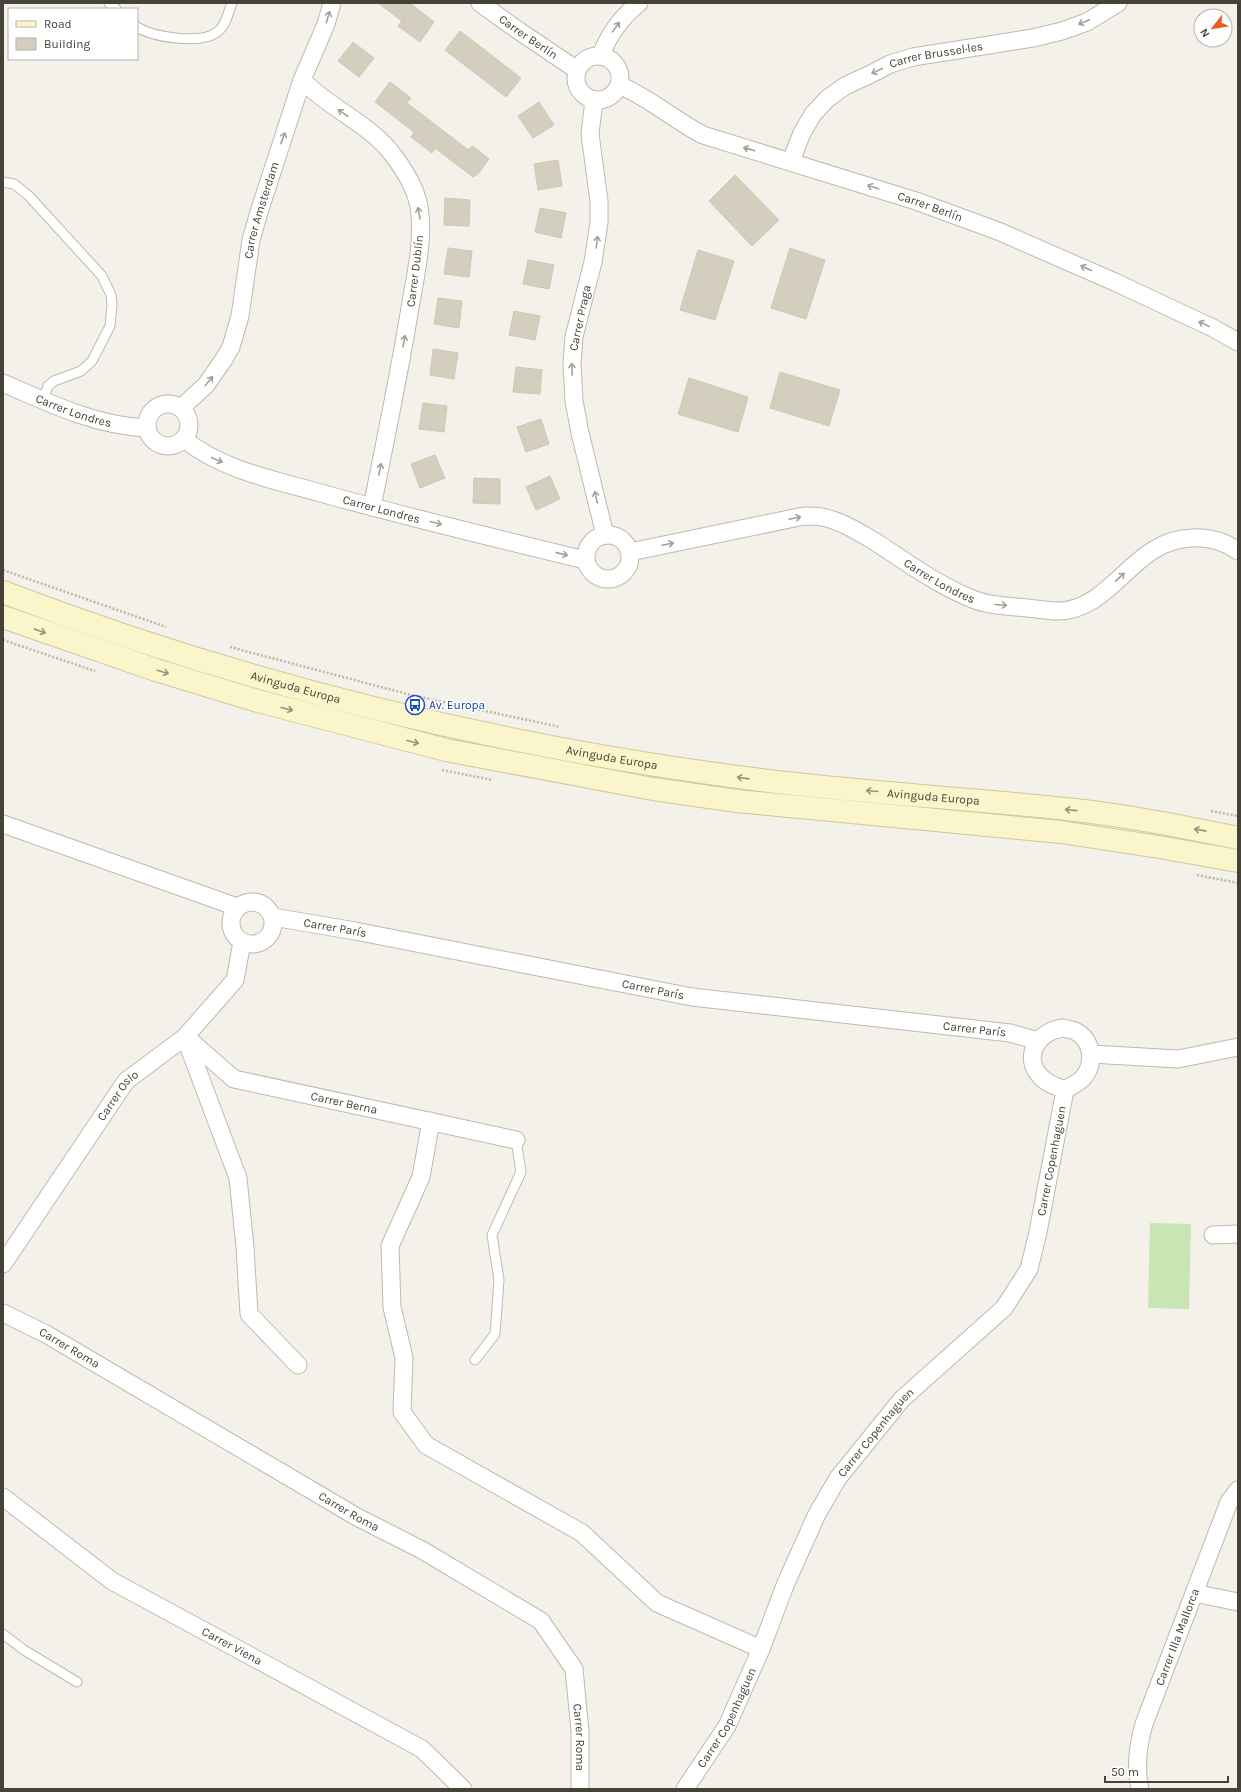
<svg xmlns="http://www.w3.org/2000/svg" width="1241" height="1792" viewBox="0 0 1241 1792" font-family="Karla,sans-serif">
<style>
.pitch{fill:#c9e5b4}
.building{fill:#d4cebf;stroke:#cec7b3}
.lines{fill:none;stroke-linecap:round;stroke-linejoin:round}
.lane-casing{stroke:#bebaac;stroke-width:11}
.street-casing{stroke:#bebaac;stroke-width:19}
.secondary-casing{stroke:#d0c89b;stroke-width:24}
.path{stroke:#bfb79e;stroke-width:2.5;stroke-dasharray:2 2;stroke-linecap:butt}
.lane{stroke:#fff;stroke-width:9}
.street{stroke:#fff;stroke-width:17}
.secondary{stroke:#fbf5cb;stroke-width:22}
.oneway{stroke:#a2a09c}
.oneway2{stroke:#97937a}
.labels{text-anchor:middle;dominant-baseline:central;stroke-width:3;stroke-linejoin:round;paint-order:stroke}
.street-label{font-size:12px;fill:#464238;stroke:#fff}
.transit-label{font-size:12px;fill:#164399;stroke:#fff;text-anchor:start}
</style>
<rect width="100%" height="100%" fill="#f3f1e9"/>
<path class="pitch" d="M1150 1223 1191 1224 1189 1309 1148 1308Z"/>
<g class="building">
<path d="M378 3H410L434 22 420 42 398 26 402 21Z"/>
<path d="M460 31 521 78 506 97 445 50Z"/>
<path d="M353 42 374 58 359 77 338 61Z"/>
<path d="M390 82 411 98 407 103 467 149 465 151 473 146 489 159 478 174 473 177 435 148 432 153 411 137 414 132 375 102Z"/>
<path d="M539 102 554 125 533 138 518 116Z"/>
<path d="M558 160 562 186 538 190 534 164Z"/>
<path d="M735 175 779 220 752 246 709 201Z"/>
<path d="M445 198 470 200 469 226 444 225Z"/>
<path d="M540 208 566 213 561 238 535 232Z"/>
<path d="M448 248 472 251 469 277 444 274Z"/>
<path d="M790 248 825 260 806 319 771 308Z"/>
<path d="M698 250 734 261 715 320 680 310Z"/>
<path d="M528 260 554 265 549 289 523 284Z"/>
<path d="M438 298 462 301 459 328 434 324Z"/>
<path d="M514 311 540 316 535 340 509 335Z"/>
<path d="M433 349 458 353 454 379 430 375Z"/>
<path d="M516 367 542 370 540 394 513 392Z"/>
<path d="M780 372 840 390 829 426 770 408Z"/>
<path d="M689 378 748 397 738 432 678 414Z"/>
<path d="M423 403 447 406 444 432 419 429Z"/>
<path d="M541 419 549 444 526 452 517 427Z"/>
<path d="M435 455 445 478 420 488 411 464Z"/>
<path d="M550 476 560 499 536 510 526 487Z"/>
<path d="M474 478 500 479V504L473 503Z"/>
</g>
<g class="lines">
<defs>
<g id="lane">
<path d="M109 3 116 9"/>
<path d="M137 27C153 37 201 45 217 32 226 26 228 13 232 3"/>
<path d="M3 182 14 184 28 195 102 276 111 295 112 305 110 326 92 361 81 371 54 381 48 386 43 400"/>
<path d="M475 1360 495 1334 499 1280 492 1235 521 1172 516 1140"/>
<path d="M3 1634 24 1650 77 1682"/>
</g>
<g id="street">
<path id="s1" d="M480 3 519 31 577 70"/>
<circle cx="598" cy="78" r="22"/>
<path d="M601 56C608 35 622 17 639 3"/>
<path d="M302 80C329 108 370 124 393 155 406 172 419 194 420 215 423 247 414 282 409 314 398 379 385 443 372 507"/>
<path id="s2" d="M619 85C650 98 674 120 703 135L916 201 998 231 1117 283 1213 328 1238 342"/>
<path d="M594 100 590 134 599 201V223L593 262 574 337 572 364 574 401 580 433 605 535"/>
<path id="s3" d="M791 161 802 133 813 114 827 99 845 86 871 74 890 64 913 57 1033 38 1062 31 1087 22 1118 3"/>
<path id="s4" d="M3 383C49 403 96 426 147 428"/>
<circle cx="168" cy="425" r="21"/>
<path id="s5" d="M181 408 206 385 224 359 231 347 240 316 251 240 259 212 302 80 326 24 332 3"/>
<path id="s6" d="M184 439C223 471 276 480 324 494 411 518 498 539 585 560"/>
<circle cx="608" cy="557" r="22"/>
<path id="s7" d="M630 552 804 516C810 516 816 516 822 517 841 521 857 531 874 541 905 561 936 584 970 598 988 606 1008 606 1027 608 1036 609 1045 610 1054 611 1111 614 1132 539 1192 538 1208 537 1225 542 1238 551"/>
<path d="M3 824 237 907"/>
<circle cx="252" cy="923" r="21"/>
<path id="s8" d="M273 917 355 931 692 997 1010 1033 1038 1041"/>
<path d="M1063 1028C1067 1029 1072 1030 1075 1031 1093 1040 1095 1064 1083 1078 1078 1083 1071 1086 1065 1090 1057 1087 1048 1084 1042 1078 1021 1058 1037 1031 1063 1028Z"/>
<path d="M185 1037 238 1178 245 1247 249 1314 298 1365"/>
<path id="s9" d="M187 1038 234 1079 516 1140"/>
<path d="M1091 1054 1178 1059 1238 1047"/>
<path d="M431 1121 421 1177 390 1246 392 1307 404 1358 402 1412 426 1445 582 1533 657 1603 761 1649"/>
<path d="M1213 1235 1238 1234"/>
<path id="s10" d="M3 1264 126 1081 185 1037 235 980 242 942"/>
<path id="s11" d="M3 1313 46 1334 357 1517 422 1550 541 1621 574 1669 580 1731V1789"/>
<path id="s12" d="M3 1497 112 1581 422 1749 463 1789"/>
<path d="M1194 1593 1238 1602"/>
<path id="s13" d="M685 1789 727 1726 761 1649 786 1583 817 1514 838 1478 902 1399 1004 1308 1029 1269 1038 1232 1065 1090"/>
<path id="s14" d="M1140 1789C1135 1767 1138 1745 1144 1724L1229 1502 1238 1490"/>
</g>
<g id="secondary">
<path id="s15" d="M3 592C244 684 497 746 753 779 860 793 968 798 1075 810 1130 816 1184 827 1238 838"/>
<path d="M3 617 156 670 258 701 446 750 653 789 737 801 1061 832 1159 847 1238 861"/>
</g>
</defs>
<use href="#lane" class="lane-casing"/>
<use href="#street" class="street-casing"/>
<use href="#secondary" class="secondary-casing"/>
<g class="path">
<path d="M3 570 166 627"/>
<path d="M3 640 95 671"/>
<path d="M230 647 411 695 560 727"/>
<path d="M442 770 492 780"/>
<path d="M1211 811 1238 816"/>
<path d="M1197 875 1238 883"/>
</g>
<use href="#lane" class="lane"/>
<use href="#street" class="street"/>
<use href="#secondary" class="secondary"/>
</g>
<defs><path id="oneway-shaft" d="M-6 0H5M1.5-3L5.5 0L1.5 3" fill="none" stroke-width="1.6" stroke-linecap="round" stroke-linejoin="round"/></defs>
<g class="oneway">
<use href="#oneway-shaft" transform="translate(328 17) rotate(-73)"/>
<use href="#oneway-shaft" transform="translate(1084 22) rotate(157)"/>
<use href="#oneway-shaft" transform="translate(616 27) rotate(-54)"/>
<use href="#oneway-shaft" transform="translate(877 71) rotate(155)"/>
<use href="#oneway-shaft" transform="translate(343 113) rotate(-145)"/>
<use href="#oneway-shaft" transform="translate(283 138) rotate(-70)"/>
<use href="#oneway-shaft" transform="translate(749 149) rotate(-164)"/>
<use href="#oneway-shaft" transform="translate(873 187) rotate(-162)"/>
<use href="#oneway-shaft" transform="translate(419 213) rotate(-100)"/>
<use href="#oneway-shaft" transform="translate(597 242) rotate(-82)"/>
<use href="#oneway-shaft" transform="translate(1086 268) rotate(-156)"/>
<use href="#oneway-shaft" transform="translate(1204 324) rotate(-154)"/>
<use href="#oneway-shaft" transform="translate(404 341) rotate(-80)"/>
<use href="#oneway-shaft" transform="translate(572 369) rotate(-92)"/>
<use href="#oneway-shaft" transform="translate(209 381) rotate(-51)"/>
<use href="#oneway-shaft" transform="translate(217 460) rotate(24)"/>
<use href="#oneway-shaft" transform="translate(380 469) rotate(-78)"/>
<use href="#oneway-shaft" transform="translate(596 497) rotate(-103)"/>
<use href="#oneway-shaft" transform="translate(795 518) rotate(-12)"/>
<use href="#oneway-shaft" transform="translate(436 523) rotate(14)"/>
<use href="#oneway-shaft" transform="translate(668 544) rotate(-12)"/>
<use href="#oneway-shaft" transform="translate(562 554) rotate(13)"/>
<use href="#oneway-shaft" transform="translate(1120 577) rotate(-43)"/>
<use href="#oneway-shaft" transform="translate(1001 605) rotate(5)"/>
</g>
<g class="oneway2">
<use href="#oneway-shaft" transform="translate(40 631) rotate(20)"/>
<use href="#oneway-shaft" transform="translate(163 672) rotate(17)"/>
<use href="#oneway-shaft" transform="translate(287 709) rotate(15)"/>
<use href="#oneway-shaft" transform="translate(413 742) rotate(14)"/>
<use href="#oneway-shaft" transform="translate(743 778) rotate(-172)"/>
<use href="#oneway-shaft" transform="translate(872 791) rotate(-175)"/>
<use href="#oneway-shaft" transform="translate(1071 810) rotate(-174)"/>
<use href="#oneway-shaft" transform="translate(1200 830) rotate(-169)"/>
</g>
<defs>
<symbol id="bus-ring" viewBox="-11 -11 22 22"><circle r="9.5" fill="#fff" stroke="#1a4fb4" stroke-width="1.5"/><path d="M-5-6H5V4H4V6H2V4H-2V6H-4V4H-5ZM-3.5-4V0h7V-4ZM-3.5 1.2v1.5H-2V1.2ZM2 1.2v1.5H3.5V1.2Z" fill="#1a4fb4"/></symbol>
</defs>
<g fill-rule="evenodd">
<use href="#bus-ring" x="404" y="694" width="22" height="22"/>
</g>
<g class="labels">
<g class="street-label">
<text stroke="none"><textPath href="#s1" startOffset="59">Carrer Berlín</textPath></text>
<text stroke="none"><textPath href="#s3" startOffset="192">Carrer Brussel·les</textPath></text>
<text stroke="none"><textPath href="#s2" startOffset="336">Carrer Berlín</textPath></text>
<text stroke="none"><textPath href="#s5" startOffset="220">Carrer Amsterdam</textPath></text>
<text transform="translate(415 271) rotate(-83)">Carrer Dublín</text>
<text transform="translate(580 318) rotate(-78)">Carrer Praga</text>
<text stroke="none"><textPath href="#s4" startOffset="76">Carrer Londres</textPath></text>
<text stroke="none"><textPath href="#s6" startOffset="211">Carrer Londres</textPath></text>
<text stroke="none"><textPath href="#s7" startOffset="330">Carrer Londres</textPath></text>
<text stroke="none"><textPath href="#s15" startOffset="308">Avinguda Europa</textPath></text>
<text stroke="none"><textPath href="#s15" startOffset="632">Avinguda Europa</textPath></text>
<text stroke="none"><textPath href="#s15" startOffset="956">Avinguda Europa</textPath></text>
<text stroke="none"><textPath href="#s8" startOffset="63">Carrer París</textPath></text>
<text stroke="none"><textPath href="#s8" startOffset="387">Carrer París</textPath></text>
<text stroke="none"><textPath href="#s8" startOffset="711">Carrer París</textPath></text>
<text stroke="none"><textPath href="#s10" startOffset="204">Carrer Oslo</textPath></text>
<text stroke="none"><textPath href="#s9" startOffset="175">Carrer Berna</textPath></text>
<text stroke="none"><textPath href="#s13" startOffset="743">Carrer Copenhaguen</textPath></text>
<text stroke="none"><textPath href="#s11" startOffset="75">Carrer Roma</textPath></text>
<text stroke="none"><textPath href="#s13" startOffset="407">Carrer Copenhaguen</textPath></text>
<text stroke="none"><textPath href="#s11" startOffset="399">Carrer Roma</textPath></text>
<text stroke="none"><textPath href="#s14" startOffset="159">Carrer Illa Mallorca</textPath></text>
<text stroke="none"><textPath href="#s12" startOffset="274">Carrer Viena</textPath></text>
<text stroke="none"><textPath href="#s13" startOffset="83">Carrer Copenhaguen</textPath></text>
<text stroke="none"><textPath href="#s11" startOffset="747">Carrer Roma</textPath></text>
</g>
<g class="transit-label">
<text x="429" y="705">Av. Europa</text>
</g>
</g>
<rect width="1241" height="1792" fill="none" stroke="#464238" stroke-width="8"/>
<rect x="8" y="8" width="130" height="52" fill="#ffffff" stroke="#b5b3af"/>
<rect x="16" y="21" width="20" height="6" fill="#fbf5cb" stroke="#b5b3af"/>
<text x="44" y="28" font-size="12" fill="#464238">Road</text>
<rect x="16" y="38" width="20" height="12" fill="#d4cebf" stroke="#b5b3af"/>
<text x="44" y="48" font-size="12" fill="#464238">Building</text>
<g transform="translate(1213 28) rotate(239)"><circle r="19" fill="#ffffff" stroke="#b5b3af"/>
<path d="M0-3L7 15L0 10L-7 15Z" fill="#eb5b28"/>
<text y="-6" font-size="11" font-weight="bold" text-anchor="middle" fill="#464238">N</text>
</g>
<path d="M1105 1776v6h123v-6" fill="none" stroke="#464238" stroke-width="2"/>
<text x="1111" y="1776" font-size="12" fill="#464238" stroke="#ffffff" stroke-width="3" paint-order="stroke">50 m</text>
</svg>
